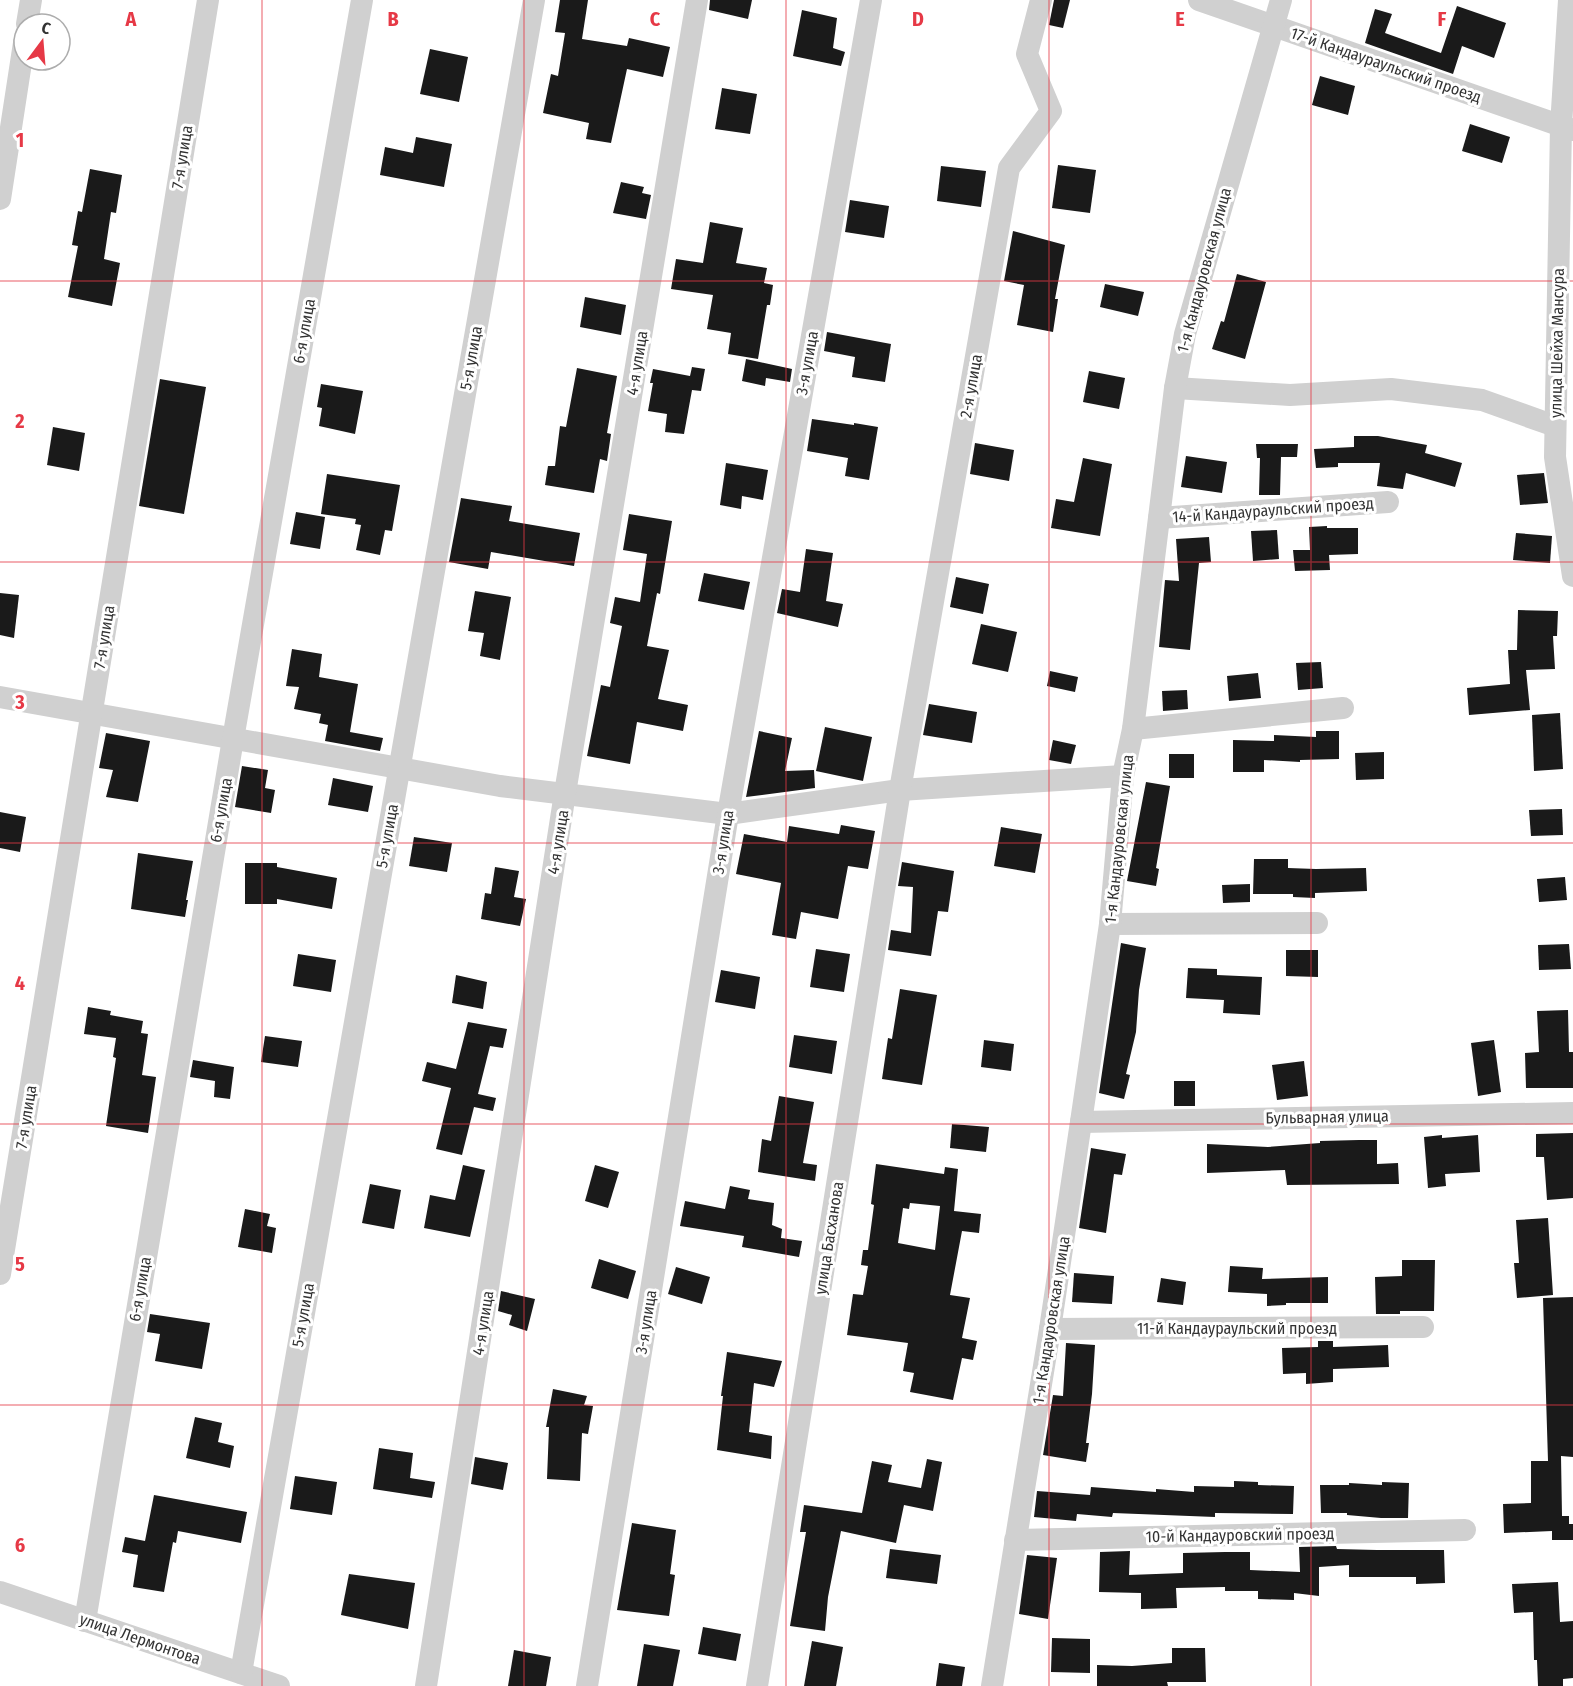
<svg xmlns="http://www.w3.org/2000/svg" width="1573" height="1686" viewBox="0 0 1573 1686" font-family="'Fira Sans Condensed',sans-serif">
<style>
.building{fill:#1a1a1a;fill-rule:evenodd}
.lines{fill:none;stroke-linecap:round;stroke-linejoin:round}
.minor{stroke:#d0d0d0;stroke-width:22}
.grid{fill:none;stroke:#e63946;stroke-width:1.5;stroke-opacity:0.55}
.labels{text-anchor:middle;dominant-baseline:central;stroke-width:6;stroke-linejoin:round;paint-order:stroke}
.street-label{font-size:16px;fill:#333;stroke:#fff}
.grid-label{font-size:20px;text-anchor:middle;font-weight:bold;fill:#e63946;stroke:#fff;stroke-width:6;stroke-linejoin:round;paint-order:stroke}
</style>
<rect width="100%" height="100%" fill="#fff"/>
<g class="building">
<path d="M560 0H588L582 39 627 46 629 38 670 47 663 77 627 69 611 143 586 139 589 123 543 113 551 74 558 76 565 33 555 32Z"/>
<path d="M710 0H752L748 19 709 10Z"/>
<path d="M1054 0H1070L1063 28 1049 25Z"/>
<path d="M1457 6 1506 23 1494 58 1462 46 1453 74 1365 43 1375 9 1392 14 1385 33 1441 53Z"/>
<path d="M802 10 837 18 833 48 845 52 841 66 793 56Z"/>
<path d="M430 49 468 57 459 102 420 94Z"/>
<path d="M1320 76 1355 86 1348 115 1312 105Z"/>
<path d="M722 88 757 94 750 134 715 129Z"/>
<path d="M1470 124 1510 137 1502 163 1462 151Z"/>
<path d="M416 137 452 144 444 187 380 175 385 147 413 153Z"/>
<path d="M1058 165 1096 170 1090 213 1052 208Z"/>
<path d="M941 166 986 171 981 207 937 201Z"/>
<path d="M90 169 122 175 116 213 111 212 104 259 120 263 112 306 68 297 78 246 72 245 78 211 82 212Z"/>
<path d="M621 182 644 187 642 193 651 195 646 219 613 213Z"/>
<path d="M850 200 889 206 884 238 845 232Z"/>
<path d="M710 222 743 228 736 263 767 268 764 283 773 285 770 305H767L758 359 728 354 731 333 707 329 713 295 671 289 676 259 703 263Z"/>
<path d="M1013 231 1065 245 1055 299H1058L1053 332 1017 325 1024 285 1004 281Z"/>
<path d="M1237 274 1266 282 1245 359 1212 349 1221 321 1224 322Z"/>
<path d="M1105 284 1144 292 1138 316 1100 307Z"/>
<path d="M585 297 626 305 621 335 580 327Z"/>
<path d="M827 332 891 344 885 382 852 377 855 357 824 351Z"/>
<path d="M746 359 792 369 790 382 766 378 765 386 742 381Z"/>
<path d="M692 367 705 369 701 391 692 390 684 434 665 432 667 414 648 411 653 383H650L653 369 690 376Z"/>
<path d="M577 368 617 376 607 433 611 434 607 461 600 459 594 493 545 485 548 466H555L560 426 566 427Z"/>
<path d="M1089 371 1125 378 1119 409 1083 402Z"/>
<path d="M160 379 206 387 184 514 139 506Z"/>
<path d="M321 384 363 391 355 434 319 426 322 408 317 407Z"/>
<path d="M812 419 854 425V423L878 427 869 480 845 476 848 458 807 451Z"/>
<path d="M53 427 85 433 79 471 47 465Z"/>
<path d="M1354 436H1378L1427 445 1425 453 1462 463 1455 487 1406 473 1403 489 1377 486 1380 463H1338V467L1316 468 1314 449 1354 447Z"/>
<path d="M975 443 1014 450 1009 481 970 474Z"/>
<path d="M1256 444H1298L1297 457H1281L1280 495H1259L1260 458H1257Z"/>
<path d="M1186 456 1227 462 1222 493 1181 487Z"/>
<path d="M1083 458 1112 464 1100 536 1051 528 1056 499 1074 502Z"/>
<path d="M726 463 768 470 763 500 742 496 741 509 720 505Z"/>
<path d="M1544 473 1548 503 1520 505 1517 475Z"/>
<path d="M327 474 400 485 392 531 385 530 380 555 356 550 361 525 355 524 356 519 321 514Z"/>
<path d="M461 498 512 506 509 521 580 533 574 566 491 552 488 569 449 562Z"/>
<path d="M296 512 325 517 320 549 290 544Z"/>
<path d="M629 514 672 521 660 594 657 593 647 646 669 650 658 699 688 705 683 731 637 722 630 764 587 756 601 685 610 687 622 626 610 623 615 597 640 602 647 554 623 550Z"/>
<path d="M1327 526V528H1358V554L1329 555 1330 570 1295 571 1293 550H1310L1309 527Z"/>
<path d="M1277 530 1279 559 1253 561 1251 531Z"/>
<path d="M1516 533 1552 536 1550 563 1513 560Z"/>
<path d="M1209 537 1211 562 1199 563 1190 650 1159 647 1165 580 1179 581 1176 539Z"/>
<path d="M806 549 833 553 826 601 843 604 838 627 777 613 782 589 800 592Z"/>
<path d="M704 573 750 582 744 610 698 601Z"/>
<path d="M956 577 989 584 983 614 950 607Z"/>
<path d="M475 591 511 597 500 660 480 656 484 633 468 631Z"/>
<path d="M0 593 19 595 14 638 0 635Z"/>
<path d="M1518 610 1558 611 1557 636H1553L1555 669 1526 670 1530 710 1469 715 1467 688 1510 684 1508 650H1517Z"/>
<path d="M981 624 1017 632 1008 672 972 664Z"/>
<path d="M292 649 322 654 319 677 358 684 350 732 383 738 380 751 325 741 328 725 319 723 321 714 294 709 299 687 286 686Z"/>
<path d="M1321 662 1323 688 1298 690 1296 663Z"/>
<path d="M1050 671 1078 677 1075 692 1047 686Z"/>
<path d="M1258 673 1261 698 1229 701 1227 676Z"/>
<path d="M1187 690 1188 709 1163 711 1162 691Z"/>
<path d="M929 704 977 712 972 743 923 735Z"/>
<path d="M1560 713 1563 769 1534 771 1532 715Z"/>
<path d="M825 727 872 737 863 781 816 771Z"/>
<path d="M759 731 792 738 785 771 814 770 815 788 746 797Z"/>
<path d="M1316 731H1339V759L1300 760V762L1264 760V772H1233V740L1274 741V735L1316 737Z"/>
<path d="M106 733 150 741 138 802 106 797 113 770 99 768Z"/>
<path d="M1053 740 1076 745 1071 764 1049 760Z"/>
<path d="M1384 752V779L1356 780 1355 753Z"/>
<rect x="1169" y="754" width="25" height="24"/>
<path d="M242 766 268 770 265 788 275 790 271 813 235 807Z"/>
<path d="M333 778 373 786 368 812 328 805Z"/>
<path d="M1146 782 1170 786 1156 868 1159 869 1156 886 1127 881Z"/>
<path d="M1562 809 1563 835 1531 836 1529 810Z"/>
<path d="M0 812 26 817 20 852 0 848Z"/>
<path d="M841 825 875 831 868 869 848 866 838 919 801 912 796 939 772 935 781 883 736 874 744 834 787 842 789 826 839 834Z"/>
<path d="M1001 827 1042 834 1035 873 994 866Z"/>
<path d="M414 837 452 843 447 872 409 866Z"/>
<path d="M138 853 193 861 186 900H188L185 917 131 909Z"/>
<path d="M1254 859H1288V868L1316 869 1366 868 1367 891 1315 893V898L1293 897V894H1253Z"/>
<path d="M902 862 954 871 948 912 938 911 931 956 888 950 891 930 911 933 913 887 898 886Z"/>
<path d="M245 863H277V867L337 878 332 909 277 899V904H245Z"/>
<path d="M495 867 519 871 514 897 526 899 520 926 481 919 485 893 491 894Z"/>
<path d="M1565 877 1567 900 1539 902 1537 879Z"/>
<path d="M1250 884V902L1223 903 1222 885Z"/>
<path d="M1121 943 1146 948 1139 990 1136 1032 1126 1074 1130 1075 1124 1099 1099 1093Z"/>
<path d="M1569 944 1571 969 1539 970 1538 945Z"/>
<path d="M816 949 850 954 844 992 810 987Z"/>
<path d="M1286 950H1318V977L1286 976Z"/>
<path d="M298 954 336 960 331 992 293 986Z"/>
<path d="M1188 968 1217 969V975L1262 977 1260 1015 1223 1013 1224 1000 1186 998Z"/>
<path d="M721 970 760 977 755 1009 715 1002Z"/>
<path d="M456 975 487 982 483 1009 452 1003Z"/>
<path d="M900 989 937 995 922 1085 882 1079 888 1038 892 1039Z"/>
<path d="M88 1007 111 1011 110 1015 143 1021 141 1033 148 1034 142 1075 156 1077 148 1133 106 1126 116 1058 113 1057 116 1038 84 1034Z"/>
<path d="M1568 1010 1569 1052H1573V1088H1526L1525 1053 1539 1052 1537 1011Z"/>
<path d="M468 1022 507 1029 503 1048 490 1046 478 1094 496 1098 493 1111 474 1107 462 1155 436 1149 451 1088 422 1081 427 1062 456 1069Z"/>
<path d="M794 1035 837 1041 832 1074 789 1067Z"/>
<path d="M265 1036 302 1041 298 1067 261 1062Z"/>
<path d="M984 1040 1014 1044 1011 1071 981 1067Z"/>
<path d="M1494 1040 1501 1092 1478 1096 1471 1043Z"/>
<path d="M193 1060 234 1067 230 1099 214 1097 215 1081 190 1077Z"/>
<path d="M1304 1061 1308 1096 1277 1100 1272 1065Z"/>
<rect x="1174" y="1081" width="21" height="25"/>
<path d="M779 1096 814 1102 803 1163 817 1165 815 1181 758 1172 762 1139 771 1141Z"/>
<path d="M952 1124 989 1127 986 1152 950 1148Z"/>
<path d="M1573 1133V1198L1547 1200 1544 1157H1536V1134Z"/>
<path d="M1442 1135V1138L1478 1135 1480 1172 1445 1174 1446 1186 1428 1188 1424 1137Z"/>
<path d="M1359 1140H1377V1164L1398 1163 1399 1184 1287 1185 1285 1170 1207 1173V1144L1268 1147 1320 1143V1141Z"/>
<path d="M1091 1148 1126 1154 1122 1175 1114 1174 1106 1233 1079 1228Z"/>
<path d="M876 1164 944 1174 945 1167 958 1169 954 1211 981 1214 979 1233 962 1231 950 1295 970 1298 962 1338 977 1341 973 1360 962 1358 953 1400 910 1392 914 1373 903 1371 908 1343 847 1335 853 1294 863 1295 868 1266 861 1265 863 1250H868L874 1205 871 1204ZM910 1203 940 1206 935 1250 898 1243 903 1208 909 1209Z"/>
<path d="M463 1165 485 1170 470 1237 424 1228 430 1195 455 1200Z"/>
<path d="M595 1165 619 1172 608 1208 585 1201Z"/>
<path d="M370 1184 401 1190 394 1229 362 1223Z"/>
<path d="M730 1186 750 1190 748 1199 774 1203 772 1225 782 1229 781 1238 802 1241 799 1257 742 1247 744 1236 680 1226 685 1201 725 1209Z"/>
<path d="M245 1209 270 1214 267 1226 276 1228 272 1253 238 1247Z"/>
<path d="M1548 1218 1553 1295 1517 1298 1514 1263H1519L1516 1220Z"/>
<path d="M599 1259 636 1271 628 1299 591 1288Z"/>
<path d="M1402 1260H1435L1434 1311H1400V1314H1376L1375 1277 1402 1276Z"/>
<path d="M1230 1266 1263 1268 1262 1279 1328 1277V1303H1286V1305L1267 1306V1294L1228 1292Z"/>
<path d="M676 1267 710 1277 702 1304 668 1294Z"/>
<path d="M1074 1273 1114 1276 1112 1304 1072 1302Z"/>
<path d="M1161 1278 1186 1282 1183 1305 1157 1302Z"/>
<path d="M501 1291 535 1299 527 1331 509 1325 512 1315 498 1311Z"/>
<path d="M1573 1297V1457L1561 1456 1562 1516H1569V1524H1573V1540H1552V1531L1504 1533 1503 1504 1531 1503V1461H1548L1543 1298Z"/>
<path d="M150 1314 210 1323 202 1369 155 1361 160 1334 147 1332Z"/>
<path d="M1318 1341H1333V1347L1388 1345 1389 1367 1333 1369V1382L1306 1384V1373L1283 1374 1282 1348 1318 1347Z"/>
<path d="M1066 1343 1095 1345 1092 1394 1086 1443H1089L1086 1462 1043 1455 1053 1395 1063 1396Z"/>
<path d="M727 1352 782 1361 774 1387 754 1383 749 1432 772 1436 771 1459 717 1450 723 1396H721Z"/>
<path d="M553 1389 587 1396 584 1405 593 1406 588 1434 582 1433 580 1481 547 1479 549 1427H546Z"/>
<path d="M195 1417 222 1423 218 1442 234 1446 230 1468 186 1458Z"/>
<path d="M379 1448 413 1453 410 1478 435 1482 432 1498 373 1489Z"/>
<path d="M475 1457 508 1463 503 1490 471 1484Z"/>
<path d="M927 1459 942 1462 933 1511 904 1505 896 1543 841 1531 828 1597 825 1631 790 1626 806 1532H800L804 1505 862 1513 872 1461 892 1465 888 1482 921 1488Z"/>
<path d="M295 1476 337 1482 332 1515 290 1509Z"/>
<path d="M1234 1481 1258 1482V1485L1294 1486 1293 1514 1215 1513V1517L1113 1513 1112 1517 1077 1514 1076 1521 1034 1517 1037 1491 1090 1495 1091 1487 1156 1492V1489L1194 1492V1486L1234 1487Z"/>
<path d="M1382 1482 1409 1483 1408 1518H1381L1347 1515V1513H1321L1320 1485H1349V1483L1382 1485Z"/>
<path d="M154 1495 247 1512 241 1543 178 1531 176 1543 173 1542 164 1592 133 1587 138 1555 122 1552 125 1537 145 1541Z"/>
<path d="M632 1523 676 1530 670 1574 675 1575 669 1616 617 1610Z"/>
<path d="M1336 1546 1337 1549 1377 1550H1444L1445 1583 1416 1584V1577H1349V1565L1319 1567V1596L1294 1593V1600L1258 1599V1591H1225V1587L1176 1588 1177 1608 1141 1609V1593L1099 1592 1100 1552 1130 1551 1129 1575 1183 1573V1553L1225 1552H1250V1570L1300 1572 1299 1547Z"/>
<path d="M890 1549 941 1555 937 1584 886 1578Z"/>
<path d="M1027 1555 1057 1558 1048 1619 1019 1614Z"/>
<path d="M349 1574 415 1583 408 1629 341 1615Z"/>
<path d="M1558 1582 1560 1622 1573 1621V1678L1563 1679V1686H1538L1537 1660H1534L1533 1612 1514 1613 1512 1584Z"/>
<path d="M703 1627 741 1634 736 1661 698 1654Z"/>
<path d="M1052 1638 1090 1639V1673L1051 1672Z"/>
<path d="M812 1641 843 1647 836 1686H804Z"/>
<path d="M644 1644 680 1650 673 1686H637Z"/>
<path d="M1172 1648H1205L1206 1682H1167L1168 1686H1097V1665L1132 1666 1172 1663Z"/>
<path d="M514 1650 551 1657 546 1686H508Z"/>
<path d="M939 1663 965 1667 962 1686H936Z"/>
</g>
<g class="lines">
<g class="minor">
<path d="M1199 0 1573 130"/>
<path d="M1569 0 1561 126 1555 457 1573 576"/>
<path d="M27 24 31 0"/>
<path d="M0 199 24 43"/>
<path d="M1175 388 1290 395 1391 389 1482 400 1555 426"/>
<path d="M1159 518 1388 502"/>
<path d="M0 697 500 786 728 814 900 790 1123 776"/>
<path d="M1133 729 1343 708"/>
<path d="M1110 924 1317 923"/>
<path d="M1081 1122 1573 1113"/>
<path d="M0 1274 208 0"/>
<path d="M1050 1329 1423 1327"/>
<path d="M1015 1540 1465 1530"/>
<path d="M0 1592 279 1686"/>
<path d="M85 1621 233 739 362 0"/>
<path d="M241 1673 534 0"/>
<path d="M426 1686 565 793 697 0"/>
<path d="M587 1686 728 814 871 0"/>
<path d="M757 1686 900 790 1009 168 1051 111 1027 54 1041 0"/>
<path d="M992 1686 1050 1329 1081 1122 1110 924 1123 776 1133 729 1175 388 1185 334 1281 0"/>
</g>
</g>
<path class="grid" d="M262 0V1686M524 0V1686M786 0V1686M1049 0V1686M1311 0V1686M0 281H1573M0 562H1573M0 843H1573M0 1124H1573M0 1405H1573"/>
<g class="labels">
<g class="street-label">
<text transform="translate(1386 65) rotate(19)">17-й Кандаураульский проезд</text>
<text transform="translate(182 157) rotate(-81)">7-я улица</text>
<text transform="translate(1204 270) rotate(-75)">1-я Кандауровская улица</text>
<text transform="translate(304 331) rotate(-80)">6-я улица</text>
<text transform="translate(1557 343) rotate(-89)">улица Шейха Мансура</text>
<text transform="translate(471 358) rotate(-80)">5-я улица</text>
<text transform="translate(637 363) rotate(-81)">4-я улица</text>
<text transform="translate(807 363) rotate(-80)">3-я улица</text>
<text transform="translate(971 386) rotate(-80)">2-я улица</text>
<text transform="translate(1273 510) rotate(-4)">14-й Кандаураульский проезд</text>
<text transform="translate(104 637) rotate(-81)">7-я улица</text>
<text transform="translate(221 810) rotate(-80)">6-я улица</text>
<text transform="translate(387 836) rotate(-80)">5-я улица</text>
<text transform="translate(1119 839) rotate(-84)">1-я Кандауровская улица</text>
<text transform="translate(558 842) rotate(-81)">4-я улица</text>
<text transform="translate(723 842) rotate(-81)">3-я улица</text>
<text transform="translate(26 1117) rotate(-81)">7-я улица</text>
<text transform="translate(1327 1117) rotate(-1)">Бульварная улица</text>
<text transform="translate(829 1238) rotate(-81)">улица Басханова</text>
<text transform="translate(140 1289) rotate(-80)">6-я улица</text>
<text transform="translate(303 1315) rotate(-80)">5-я улица</text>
<text transform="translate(1051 1320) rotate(-81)">1-я Кандауровская улица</text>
<text transform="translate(646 1322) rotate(-81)">3-я улица</text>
<text transform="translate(483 1323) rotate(-81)">4-я улица</text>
<text x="1237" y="1328">11-й Кандаураульский проезд</text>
<text transform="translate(1240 1535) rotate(-1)">10-й Кандауровский проезд</text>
<text transform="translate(140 1639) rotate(19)">улица Лермонтова</text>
</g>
</g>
<g class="grid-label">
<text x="131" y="26">A</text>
<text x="393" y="26">B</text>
<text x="655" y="26">C</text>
<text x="918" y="26">D</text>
<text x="1180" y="26">E</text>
<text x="1442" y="26">F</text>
<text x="20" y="147">1</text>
<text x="20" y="428">2</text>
<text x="20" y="709">3</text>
<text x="20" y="990">4</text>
<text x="20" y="1271">5</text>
<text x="20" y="1552">6</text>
</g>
<g transform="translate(42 42) rotate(16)"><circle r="28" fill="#ffffff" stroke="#adadad" stroke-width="1.5"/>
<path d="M0-4.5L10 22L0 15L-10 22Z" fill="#e63946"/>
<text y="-9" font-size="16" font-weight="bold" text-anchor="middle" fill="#333333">С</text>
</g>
</svg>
